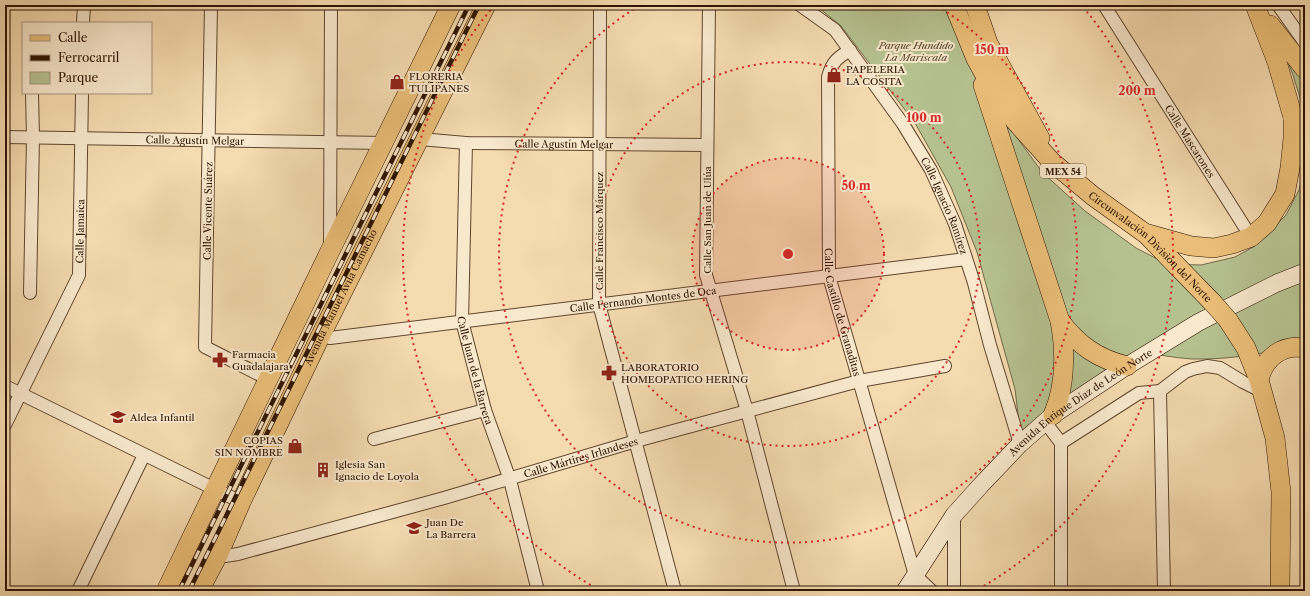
<svg xmlns="http://www.w3.org/2000/svg" width="1310" height="596" viewBox="0 0 1310 596" font-family="'Libre Caslon Text',serif">
<style>
.green{fill:#b6c190;stroke:#726a4a}
.lines{fill:none;stroke-linecap:round;stroke-linejoin:round}
.minor-casing{stroke:#60462e;stroke-width:14}
.secondary-casing{stroke:#2e1403;stroke-width:18}
.primary-casing{stroke:#2e1403;stroke-width:20}
.minor{stroke:#f8e8cc;stroke-width:12}
.secondary{stroke:#f8e8cc;stroke-width:17}
.primary{stroke:#eabe78;stroke-width:19}
.rail-casing{stroke:#2e1403;stroke-width:4.5}
.rail{stroke:#f8e8cc;stroke-width:3;stroke-dasharray:9;stroke-linecap:butt}
.primary-bridge-casing{stroke:#2e1403;stroke-width:20;stroke-linecap:butt}
.primary-bridge{stroke:#eabe78;stroke-width:19}
.ring{fill:none;stroke:#d62828;stroke-width:2;stroke-dasharray:2 4}
.labels{text-anchor:middle;dominant-baseline:central;stroke-width:4;stroke-linejoin:round;paint-order:stroke}
.shield{fill:#f8e8cc;stroke:#6b543f;stroke-width:1}
.shield-label{font-size:9px;font-weight:bold;fill:#2e1403}
.park-label{font-size:10px;font-style:italic;fill:#57482d;stroke:#f8e8cc}
.poi-label{font-size:10px;fill:#2e1403;stroke:#f8e8cc;text-anchor:start}
.street-label{font-size:10px;fill:#2e1403;stroke:#f8e8cc}
.centre{fill:#d62828;stroke:#f8e8cc;stroke-width:2}
.ring-label{font-size:12px;text-anchor:middle;font-weight:bold;fill:#d62828;stroke:#f8e8cc;stroke-width:4;stroke-linejoin:round;paint-order:stroke}
</style>
<rect width="100%" height="100%" fill="#f5dbb0"/>
<filter id="stains"><feTurbulence type="fractalNoise" baseFrequency=".005" numOctaves="4"/><feColorMatrix values="0 0 0 0 .2 0 0 0 0 .09 0 0 0 0 .02 0 0 0 .5 -.17"/></filter>
<radialGradient id="worn" r=".72"><stop offset=".6" stop-color="#630" stop-opacity="0"/><stop offset="1" stop-color="#630" stop-opacity=".3"/></radialGradient>
<g class="green">
<path d="M819 5H950L1007 124 1042 172 1085 211 1136 248 1167 264 1201 265 1235 257 1255 246 1286 215 1299 190 1305 168V344C1268 353 1230 360 1192 359 1174 358 1157 354 1139 352L1021 439 1015 389 977 252 951 187 915 123 841 26 819 8Z"/>
<path d="M1283 50 1305 80V114L1293 75Z"/>
</g>
<g class="lines">
<defs>
<g id="minor">
<path d="M211 5 205 347 268 379"/>
<path d="M600 5 599 304 675 591"/>
<path d="M709 5 706 275 747 411 794 591"/>
<path id="s1" d="M800 5 835 30 903 124 931 170 955 224 974 283 990 345 1020 444"/>
<path id="s2" d="M1104 5 1251 237"/>
<path d="M1278 5 1305 43"/>
<path d="M83 23 84 5"/>
<path id="s3" d="M850 50C837 58 832 62 828 77L829 276 915 575 932 591"/>
<path id="s4" d="M5 137 384 143"/>
<path id="s5" d="M420 139 466 143 707 145"/>
<path id="s6" d="M466 143 462 321 485 410 510 480 538 591"/>
<path d="M330 246 331 5"/>
<path d="M30 293 33 137 32 93"/>
<path id="s7" d="M321 335 330 338 966 259"/>
<path d="M5 386 241 502"/>
<path d="M1160 391 1164 591"/>
<path d="M1045 422 1061 443V591"/>
<path id="s8" d="M5 425 79 275 82 93"/>
<path d="M374 439 485 410"/>
<path d="M1061 443 1139 393 1160 391 1185 372 1193 369 1207 366 1220 368 1243 382 1263 392"/>
<path id="s9" d="M219 553 225 556 238 554 444 498 636 441 859 381 945 366"/>
<path d="M78 591 144 455"/>
<path d="M954 591V515"/>
</g>
<g id="secondary">
<path id="s10" d="M905 591 954 515 981 485 1020 444 1053 415 1127 366 1199 322 1277 283 1305 272"/>
</g>
<g id="primary">
<path id="s11" d="M954 5 976 59 996 95 1015 121 1052 162 1093 196 1146 234 1213 303"/>
<path d="M975 5 988 43 1040 138"/>
<path d="M1255 5 1277 62 1305 159"/>
<path d="M1270 25 1305 69"/>
<path d="M983 85 1060 321C1066 354 1066 385 1053 415"/>
<path d="M1148 234 1191 246 1214 248 1232 244 1251 237 1267 223 1285 194 1290 168 1293 138V115"/>
<path d="M1228 320 1246 348 1259 380 1275 438 1281 492 1280 591"/>
<path d="M1060 321C1078 345 1098 359 1127 366"/>
<path d="M1259 380C1264 358 1282 344 1305 348"/>
<path d="M166 591 330 251 451 5"/>
<path id="s12" d="M199 591 219 553 241 502 321 335 486 5"/>
</g>
</defs>
<use href="#minor" class="minor-casing"/>
<use href="#secondary" class="secondary-casing"/>
<use href="#primary" class="primary-casing"/>
<use href="#minor" class="minor"/>
<use href="#secondary" class="secondary"/>
<use href="#primary" class="primary"/>
<defs>
<g id="rail">
<path d="M179 591 469 5"/>
<path d="M189 591 479 5"/>
</g>
</defs>
<use href="#rail" class="rail-casing"/>
<use href="#rail" class="rail"/>
<defs>
<path id="primary-bridge" d="M1213 303 1228 320"/>
</defs>
<use href="#primary-bridge" class="primary-bridge-casing"/>
<use href="#primary-bridge" class="primary-bridge"/>
</g>
<circle cx="788" cy="254" r="96" fill="#d62828" fill-opacity=".12"/>
<g class="ring">
<circle cx="788" cy="254" r="96"/>
<circle cx="788" cy="254" r="192"/>
<path d="M937 6A289 289 0 1 1 639 6"/>
<path d="M601 591A385 385 0 0 1 493 7M1083 7A385 385 0 0 1 975 591"/>
</g>
<defs>
<symbol id="shop-bare" viewBox="-9 -9 18 18"><path d="M-5-2.5h2.3a2.7 3.5 0 0 1 5.4 0H5L5.5 6h-11ZM-1.5-2.5h3a1.5 2.3 0 0 0-3 0Z" fill="#8f2418" stroke="#f8e8cc" stroke-width="2.5" paint-order="stroke"/></symbol>
<symbol id="pharmacy-bare" viewBox="-9 -9 18 18"><path d="M-2-6h4v4h4v4h-4v4h-4v-4h-4v-4h4Z" fill="#8f2418" stroke="#f8e8cc" stroke-width="2.5" paint-order="stroke"/></symbol>
<symbol id="school-bare" viewBox="-9 -9 18 18"><path d="M0-5L7-2L0 1L-7-2ZM-4 1L0 2.5L4 1V4Q0 6-4 4Z" fill="#8f2418" stroke="#f8e8cc" stroke-width="2.5" paint-order="stroke"/></symbol>
<symbol id="building-bare" viewBox="-9 -9 18 18"><path d="M-4-6H4V6H1V3H-1V6H-4ZM-2.5-4.3h1.7v1.8h-1.7ZM.8-4.3h1.7v1.8H.8ZM-2.5-1h1.7V.8h-1.7ZM.8-1h1.7V.8H.8Z" fill="#8f2418" stroke="#f8e8cc" stroke-width="2.5" paint-order="stroke"/></symbol>
</defs>
<g fill-rule="evenodd">
<use href="#shop-bare" x="823" y="64" width="22" height="22"/>
<use href="#shop-bare" x="386" y="71" width="22" height="22"/>
<use href="#pharmacy-bare" x="209" y="349" width="22" height="22"/>
<use href="#pharmacy-bare" x="598" y="362" width="22" height="22"/>
<use href="#school-bare" x="107" y="406" width="22" height="22"/>
<use href="#shop-bare" x="284" y="435" width="22" height="22"/>
<use href="#building-bare" x="312" y="459" width="22" height="22"/>
<use href="#school-bare" x="403" y="517" width="22" height="22"/>
</g>
<g class="labels">
<rect class="shield" x="1040" y="164" width="46" height="14" rx="3"/>
<g class="shield-label">
<text x="1063" y="171">MEX 54</text>
</g>
<g class="park-label">
<text x="916" y="45">Parque Hundido<tspan x="916" dy="12">La Mariscala</tspan></text>
</g>
<g class="poi-label">
<text x="846" y="69">PAPELERIA<tspan x="846" dy="12">LA COSITA</tspan></text>
<text x="409" y="76">FLORERIA<tspan x="409" dy="12">TULIPANES</tspan></text>
<text x="232" y="354">Farmacia<tspan x="232" dy="12">Guadalajara</tspan></text>
<text x="621" y="367">LABORATORIO<tspan x="621" dy="12">HOMEOPATICO HERING</tspan></text>
<text x="130" y="417">Aldea Infantil</text>
<text x="283" y="440" text-anchor="end">COPIAS<tspan x="283" dy="12">SIN NOMBRE</tspan></text>
<text x="335" y="464">Iglesia San<tspan x="335" dy="12">Ignacio de Loyola</tspan></text>
<text x="426" y="522">Juan De<tspan x="426" dy="12">La Barrera</tspan></text>
</g>
<g class="street-label">
<text stroke="none"><textPath href="#s4" startOffset="190">Calle Agustín Melgar</textPath></text>
<text stroke="none"><textPath href="#s2" startOffset="161">Calle Mascarones</textPath></text>
<text stroke="none"><textPath href="#s5" startOffset="144">Calle Agustín Melgar</textPath></text>
<text stroke="none"><textPath href="#s1" startOffset="251">Calle Ignacio Ramírez</textPath></text>
<text transform="translate(208 211) rotate(-89)">Calle Vicente Suárez</text>
<text transform="translate(707 220) rotate(-90)">Calle San Juan de Ulúa</text>
<text transform="translate(599 231) rotate(-90)">Calle Francisco Márquez</text>
<text stroke="none"><textPath href="#s8" startOffset="211">Calle Jamaica</textPath></text>
<text stroke="none"><textPath href="#s11" startOffset="317">Circunvalación División del Norte</textPath></text>
<text stroke="none"><textPath href="#s12" startOffset="326">Avenida Manuel Ávila Camacho</textPath></text>
<text stroke="none"><textPath href="#s7" startOffset="325">Calle Fernando Montes de Oca</textPath></text>
<text stroke="none"><textPath href="#s3" startOffset="273">Calle Castillo de Granaditas</textPath></text>
<text stroke="none"><textPath href="#s6" startOffset="229">Calle Juan de la Barrera</textPath></text>
<text stroke="none"><textPath href="#s10" startOffset="261">Avenida Enrique Díaz de León Norte</textPath></text>
<text stroke="none"><textPath href="#s9" startOffset="376">Calle Mártires Irlandeses</textPath></text>
</g>
</g>
<circle cx="788" cy="254" r="6" class="centre"/>
<g class="ring-label">
<text x="992" y="54">150 m</text>
<text x="1137" y="95">200 m</text>
<text x="924" y="122">100 m</text>
<text x="856" y="190">50 m</text>
</g>
<rect width="1310" height="596" fill="none" stroke="#f5dbb0" stroke-width="20"/>
<rect x="6" y="6" width="1298" height="584" fill="none" stroke="#2e1403" stroke-width="2"/>
<rect x="10" y="10" width="1290" height="576" fill="none" stroke="#2e1403"/>
<rect x="22" y="22" width="130" height="72" fill="#f8e8cc" stroke="#a7937c"/>
<rect x="30" y="35" width="20" height="6" fill="#eabe78" stroke="#a7937c"/>
<text x="58" y="42" font-size="12" fill="#2e1403">Calle</text>
<rect x="30" y="55" width="20" height="6" fill="#2e1403" stroke="#a7937c"/>
<text x="58" y="62" font-size="12" fill="#2e1403">Ferrocarril</text>
<rect x="30" y="72" width="20" height="12" fill="#b6c190" stroke="#a7937c"/>
<text x="58" y="82" font-size="12" fill="#2e1403">Parque</text>
<rect width="100%" height="100%" filter="url(#stains)"/>
<rect width="100%" height="100%" fill="url(#worn)"/>
</svg>
